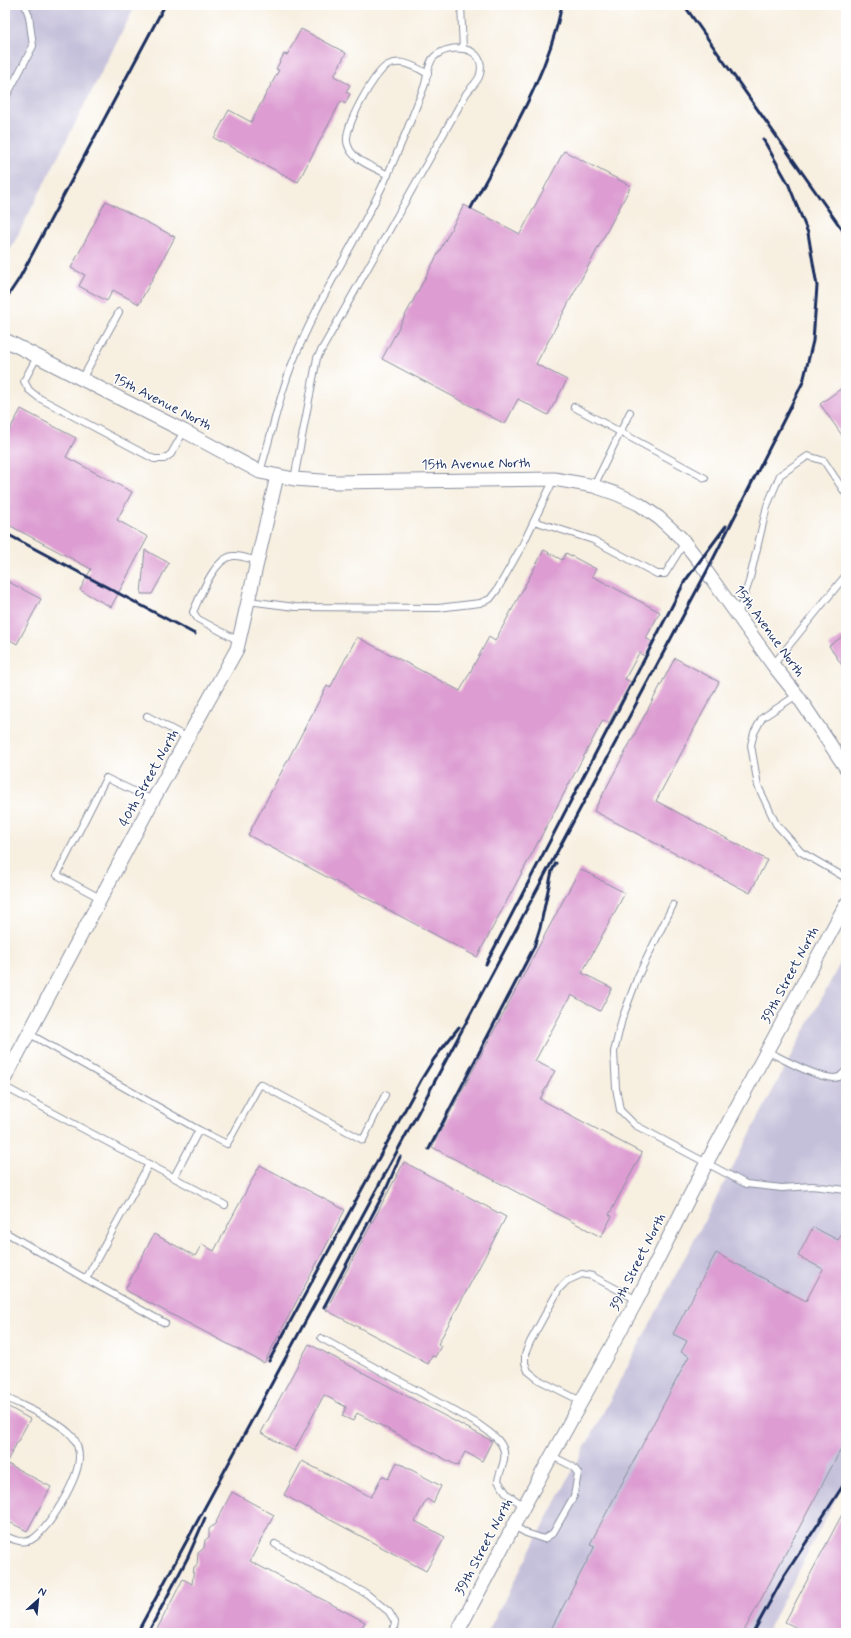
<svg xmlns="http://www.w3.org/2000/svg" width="851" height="1638" viewBox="0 0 851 1638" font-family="Mynerve,sans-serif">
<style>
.industrial{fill:#c5c0da}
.building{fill:#dd9dd2}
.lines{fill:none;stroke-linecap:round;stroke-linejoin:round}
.service-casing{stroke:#898f9f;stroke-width:8}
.minor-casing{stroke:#898f9f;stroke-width:15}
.service{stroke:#fff;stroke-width:6}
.minor{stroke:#fff;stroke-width:13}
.rail{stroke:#1b2f5e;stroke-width:3}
.labels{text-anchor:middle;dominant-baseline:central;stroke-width:3;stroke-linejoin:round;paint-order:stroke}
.street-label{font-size:14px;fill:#1b2f5e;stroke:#fff}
</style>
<rect width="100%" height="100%" fill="#fff"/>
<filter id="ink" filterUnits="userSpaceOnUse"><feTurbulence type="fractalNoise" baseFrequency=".025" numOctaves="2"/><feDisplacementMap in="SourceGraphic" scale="8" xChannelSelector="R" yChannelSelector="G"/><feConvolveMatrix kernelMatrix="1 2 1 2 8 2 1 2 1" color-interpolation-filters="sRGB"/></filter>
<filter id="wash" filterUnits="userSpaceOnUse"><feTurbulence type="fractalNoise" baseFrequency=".012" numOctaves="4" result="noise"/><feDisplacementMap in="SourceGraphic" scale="16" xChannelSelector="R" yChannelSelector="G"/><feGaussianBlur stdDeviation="0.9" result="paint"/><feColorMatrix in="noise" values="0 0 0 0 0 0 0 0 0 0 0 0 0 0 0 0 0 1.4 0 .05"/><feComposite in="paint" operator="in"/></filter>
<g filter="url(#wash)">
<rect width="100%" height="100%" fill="#f7efe0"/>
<g class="industrial">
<path d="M5 5H136L5 260Z"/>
<path d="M846 952V1479L766 1633H487Z"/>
</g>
<g id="blocks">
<g class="building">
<path d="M301 29 346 53 334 76 350 85 346 92 350 94 345 104 341 101 298 182 214 138 229 110 251 122 279 70 276 69 284 54 287 55Z"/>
<path d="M564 151 631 186 536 364 567 380 548 415 518 399 505 424 382 359 464 205 520 234Z"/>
<path d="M106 201 175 237 139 304 113 290 107 301 79 286 85 275 71 268Z"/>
<path d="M846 385V441L820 404Z"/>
<path d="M21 409 76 438 66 457 132 492 117 520 148 537 111 607 80 590 91 569 5 523V438Z"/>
<path d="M145 550 169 563 152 594H141Z"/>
<path d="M544 550 562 560 566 553 596 569 592 576 660 612 646 638 652 642 645 656 639 653 625 679 631 682 617 708 609 723 603 720 477 957 248 835 327 686 330 688 357 637 460 691 489 637 495 641Z"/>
<path d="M5 580 41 599 17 644 5 637Z"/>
<path d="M846 634V671L829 646Z"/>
<path d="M675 658 719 682 656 801 767 860 750 893 594 811Z"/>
<path d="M580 869 625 893 582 973 612 988 600 1011 571 995 535 1061 555 1071 540 1099 642 1153 609 1215 612 1216 601 1237 432 1147Z"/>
<path d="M404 1162 506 1217 438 1344 441 1346 435 1357 432 1356 428 1364 326 1310Z"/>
<path d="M260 1165 345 1210 264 1363 125 1290 154 1234 195 1256 202 1244 214 1251Z"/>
<path d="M846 1226V1440L743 1633H549L595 1546 590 1544 689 1356 681 1352 687 1341 673 1334 716 1253 806 1301 823 1269 798 1256 813 1227 838 1240Z"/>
<path d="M309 1344 492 1441 482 1461 465 1452 458 1466 357 1413 353 1421 342 1416 346 1407 324 1395 294 1451 261 1433Z"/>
<path d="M5 1405 30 1419 6 1463 51 1487 27 1531 5 1520Z"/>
<path d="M302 1461 371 1497 382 1476 388 1479 397 1462 441 1486 433 1503 427 1499 415 1521 445 1537 426 1571 284 1495Z"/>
<path d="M232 1492 274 1515 250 1561 365 1622 359 1633H155L183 1579 192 1584 194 1567 197 1565 198 1553 204 1548 205 1540 209 1537V1529L215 1524Z"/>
<path d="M846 1507V1633H807L785 1622Z"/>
</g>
</g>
</g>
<g filter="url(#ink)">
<use href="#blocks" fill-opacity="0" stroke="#898f9f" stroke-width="1"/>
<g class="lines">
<defs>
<g id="service">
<path d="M461 5 463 49"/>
<path d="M5 99 33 46 29 16 25 5"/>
<path d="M388 175C376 168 357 162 350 150 349 148 347 143 347 141 345 126 374 72 388 65 402 58 417 68 428 74"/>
<path d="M37 357 24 381 29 390 39 398 154 459H164L171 454 184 431"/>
<path d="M82 379 119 312"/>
<path d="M574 407 705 478"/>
<path d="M260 472C273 429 282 383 301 343 326 285 362 232 388 174 401 145 413 116 424 87 427 79 428 62 434 57 450 42 487 46 480 74 479 81 470 88 466 94L317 358 294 479"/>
<path d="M594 486 630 412"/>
<path d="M534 521 593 540 657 574H665L685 542"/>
<path d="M248 601 295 607 438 608 480 603 490 599 497 590 522 546 554 479"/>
<path d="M738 614 749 582 767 506 780 475 808 456 824 461 846 494"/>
<path d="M239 641 198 619 193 612C200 597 214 558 233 556 241 555 249 559 257 561"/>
<path d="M773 665 846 575"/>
<path d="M797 695 762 718 754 733 751 745 758 786 776 824 801 852 846 878"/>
<path d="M147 716 188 738"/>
<path d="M102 899 57 875 106 778 153 800"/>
<path d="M673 905 638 976 622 1019 614 1052 616 1088 620 1110 635 1125 746 1184 782 1188 812 1186 846 1190"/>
<path d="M28 1033 199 1130 174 1177"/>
<path d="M767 1051C781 1058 825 1083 839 1077 841 1076 844 1072 846 1071"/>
<path d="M5 1087 225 1205"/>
<path d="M199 1130 227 1144 260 1084 363 1140 385 1095"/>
<path d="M149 1164 86 1279 165 1323"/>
<path d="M5 1232 86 1279"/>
<path d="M321 1338 478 1424C490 1433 507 1442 504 1459 503 1467 499 1473 498 1481L507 1494 524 1506"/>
<path d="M5 1397C24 1407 60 1421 73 1437 77 1442 79 1451 79 1457 79 1478 49 1530 31 1540 22 1544 13 1539 5 1536"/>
<path d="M581 1401 539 1380 528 1371 525 1363V1354L530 1342 559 1289 567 1281 582 1274 592 1276 637 1300"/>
<path d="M514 1526 526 1533 544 1539 553 1533 574 1496 578 1473 572 1466 552 1456"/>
<path d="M275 1544 367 1594 389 1612 395 1622 393 1633"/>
</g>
<g id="minor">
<path d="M5 340 184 431 260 472 294 479 336 482 554 479 594 486 617 494 639 504 659 518 680 537 699 561 773 665 797 695 846 768"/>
<path d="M5 1078 153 800 237 649 277 476"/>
<path d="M457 1633 524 1506 637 1300 706 1164 846 904"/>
</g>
</defs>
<use href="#service" class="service-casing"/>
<use href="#minor" class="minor-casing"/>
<use href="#service" class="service"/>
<use href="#minor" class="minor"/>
<g class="rail">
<path d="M684 5 846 235"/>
<path d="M471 208C506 142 547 79 562 5"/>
<path d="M5 300 19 279 165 5"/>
<path d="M5 533 195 634"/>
<path d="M486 964 685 581 726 526"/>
<path d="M429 1149 534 947 540 928 552 871 556 863"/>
<path d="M324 1307 387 1187 400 1157"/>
<path d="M269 1361 421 1080 434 1059 459 1027"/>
<path d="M137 1633 421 1107 707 571 803 382 813 341 817 286 808 233 788 183 763 139"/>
<path d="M148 1633 188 1557 205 1518"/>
<path d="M753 1633 783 1578 846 1481"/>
</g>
</g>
</g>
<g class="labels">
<g class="street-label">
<text transform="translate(162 402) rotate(27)">15th Avenue North</text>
<text transform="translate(476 464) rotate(-1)">15th Avenue North</text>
<text transform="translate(769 631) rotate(54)">15th Avenue North</text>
<text transform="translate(149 778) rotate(-61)">40th Street North</text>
<text transform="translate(790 975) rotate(-62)">39th Street North</text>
<text transform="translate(638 1262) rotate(-63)">39th Street North</text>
<text transform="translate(484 1547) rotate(-62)">39th Street North</text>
</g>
</g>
<rect width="851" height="1638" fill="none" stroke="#fff" stroke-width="20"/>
<g transform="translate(38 1600) rotate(27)" stroke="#ffffff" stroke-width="3" paint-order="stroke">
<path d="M0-3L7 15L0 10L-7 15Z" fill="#1b2f5e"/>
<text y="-6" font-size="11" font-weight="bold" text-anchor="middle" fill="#1b2f5e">N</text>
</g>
</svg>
